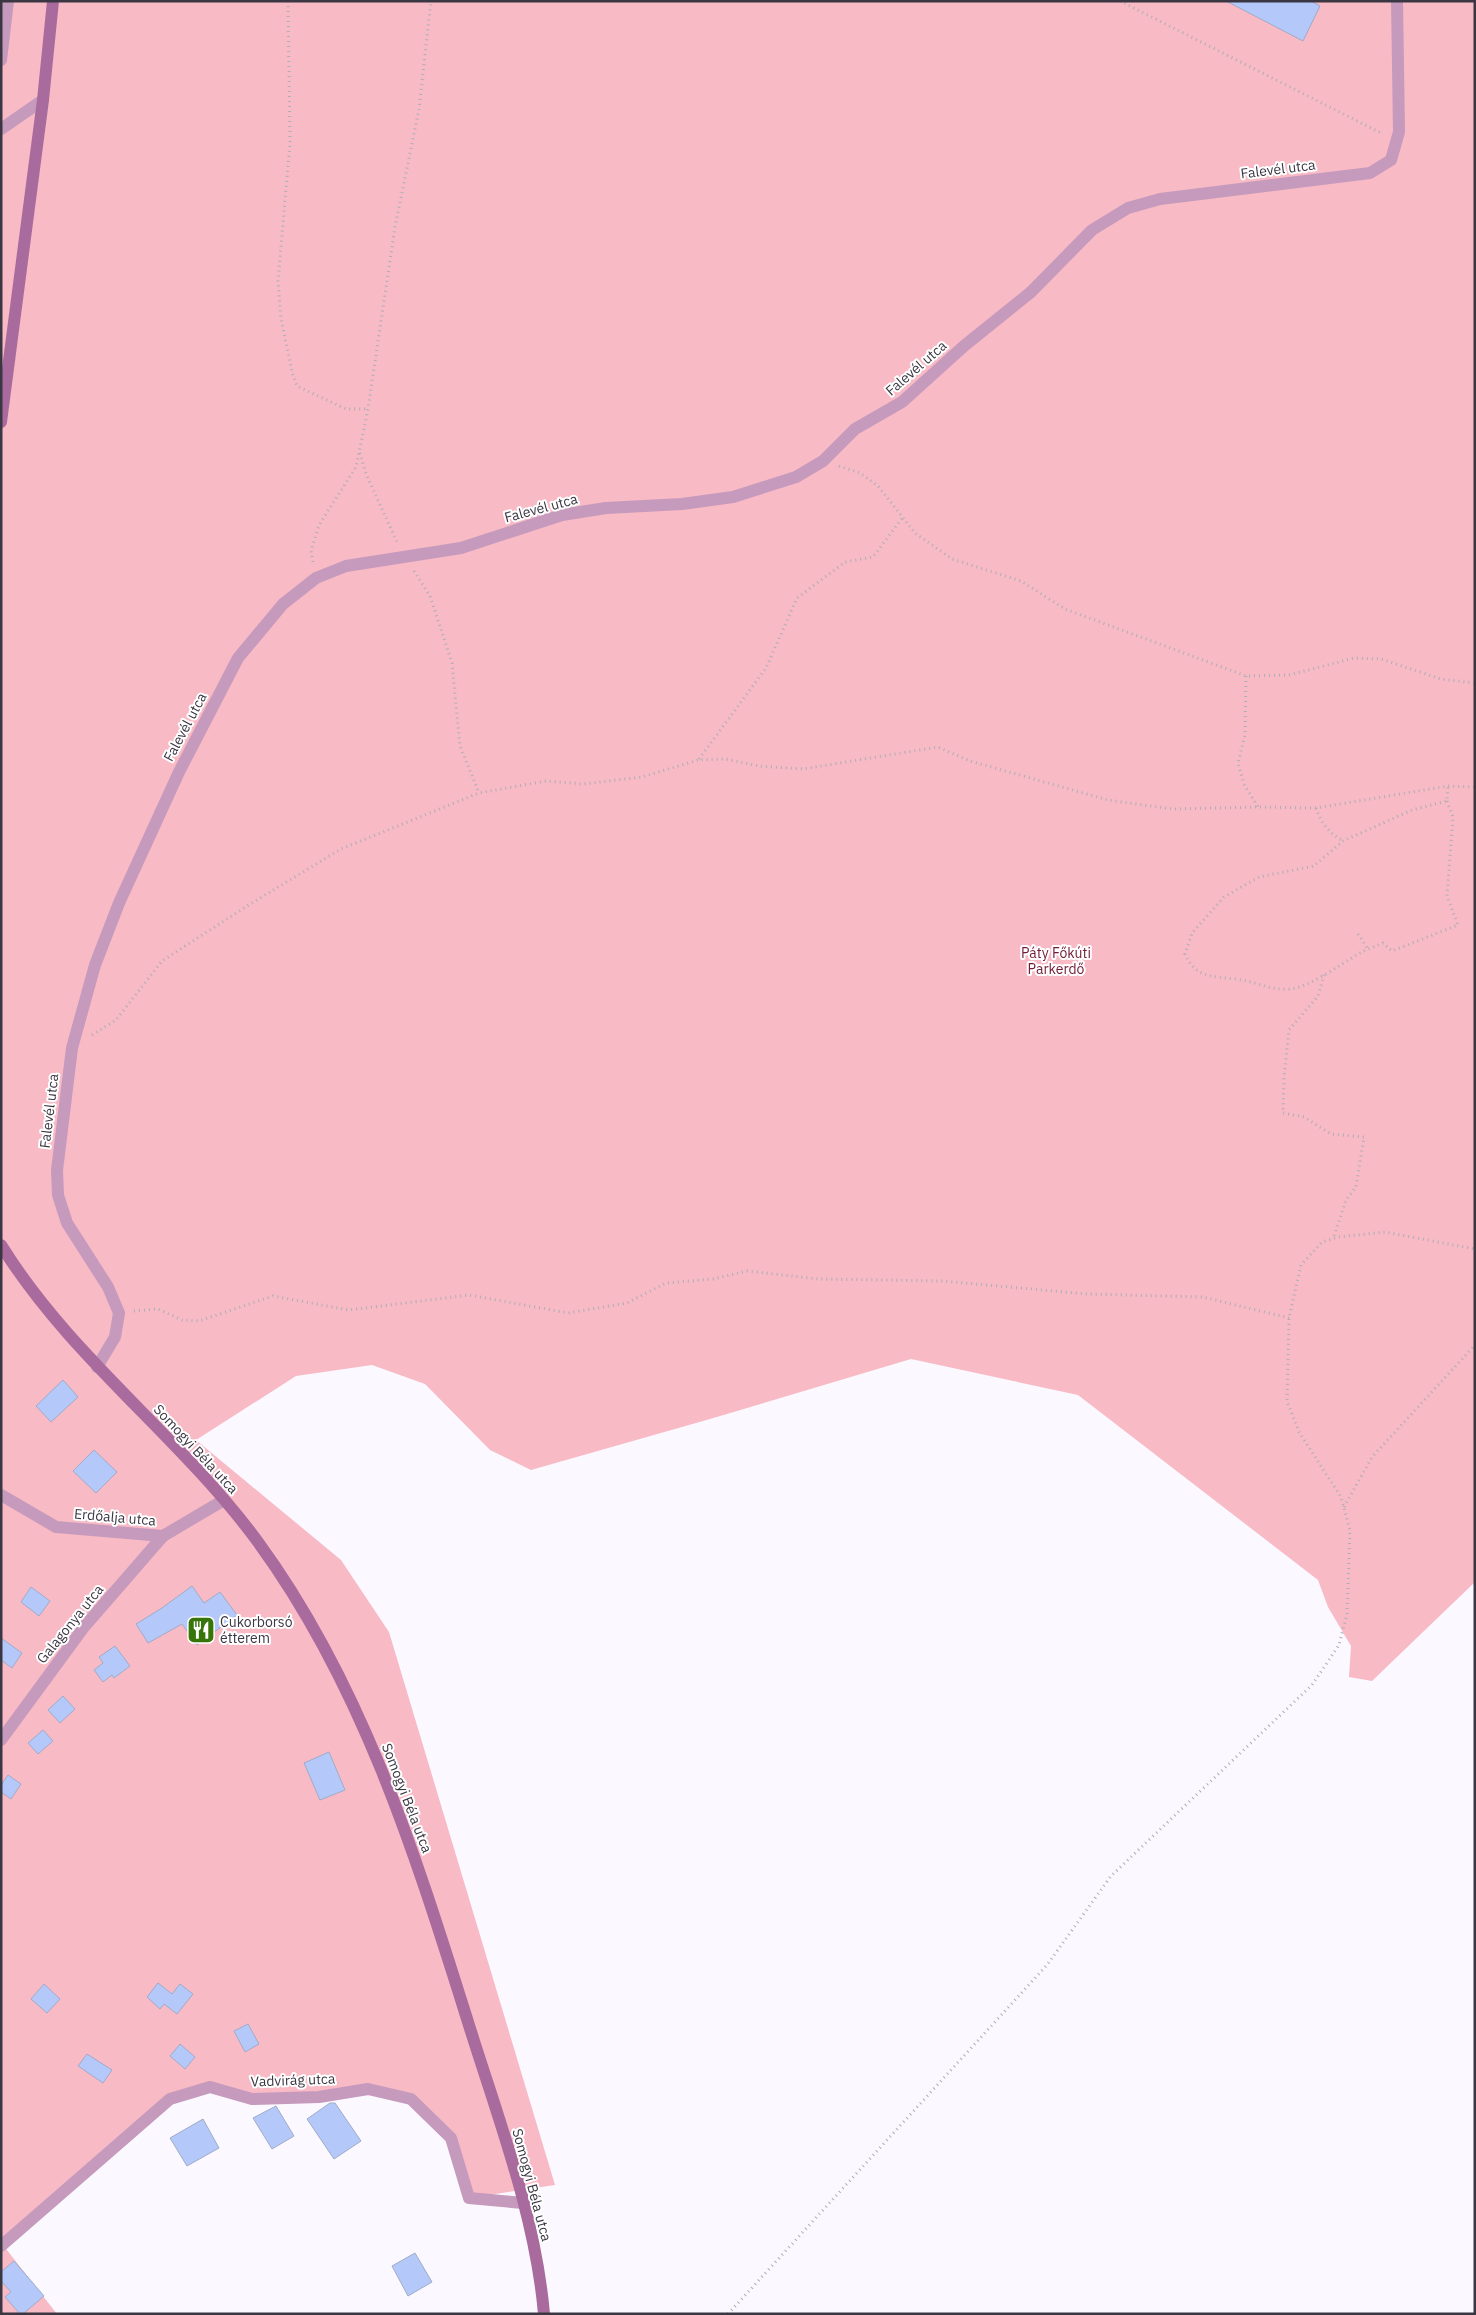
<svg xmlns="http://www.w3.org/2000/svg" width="1476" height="2315" viewBox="0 0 1476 2315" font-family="'IBM Plex Sans',sans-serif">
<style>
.green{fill:#f8bac5}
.building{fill:#b5c8fa;stroke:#a0abc7}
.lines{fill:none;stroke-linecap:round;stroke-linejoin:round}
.path{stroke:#afadb5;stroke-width:3;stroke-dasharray:1 4;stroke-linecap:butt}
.minor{stroke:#c59abc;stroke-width:12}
.secondary{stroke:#a96b9d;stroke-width:12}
.labels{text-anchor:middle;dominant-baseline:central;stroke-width:4;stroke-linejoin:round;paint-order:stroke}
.street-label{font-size:14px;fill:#3a3642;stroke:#fff}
.park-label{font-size:14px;fill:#711b36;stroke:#fff}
.poi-label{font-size:14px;fill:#3a3642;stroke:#fff;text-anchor:start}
</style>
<rect width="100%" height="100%" fill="#fbf9ff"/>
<path class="green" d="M1 1H1475V1582L1372 1681 1349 1677 1351 1646 1328 1607 1318 1580 1078 1395 911 1359 710 1419 531 1470 490 1450 425 1384 372 1365 296 1376 196 1440 341 1560 389 1632 555 2185 469 2198 451 2138 411 2099 368 2089 252 2099 210 2087 170 2099 3 2245 57 2314H1Z"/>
<g class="building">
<path d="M1226 1H1311L1320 6 1303 41Z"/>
<path d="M63 1380 78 1397 51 1422 36 1406Z"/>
<path d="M94 1450 117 1472 96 1493 73 1471Z"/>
<path d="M192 1586 204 1603 220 1592 237 1615 197 1645 182 1624 148 1643 136 1624 162 1608Z"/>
<path d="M31 1587 50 1601 39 1616 21 1602Z"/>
<path d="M1 1638 22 1653 12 1668 1 1660Z"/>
<path d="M115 1646 130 1666 114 1678 112 1675 103 1682 94 1670 103 1663 99 1657Z"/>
<path d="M63 1696 75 1709 60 1723 48 1710Z"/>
<path d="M43 1730 53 1741 38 1754 28 1743Z"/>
<path d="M329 1752 345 1790 320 1800 304 1763Z"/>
<path d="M8 1775 21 1784 11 1799 1 1792V1785Z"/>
<path d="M158 1983 172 1994 180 1984 193 1994 177 2014 164 2004 160 2009 147 1997Z"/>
<path d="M44 1984 60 1999 47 2013 31 1999Z"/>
<path d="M248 2024 259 2044 245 2052 234 2031Z"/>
<path d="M180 2044 195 2057 185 2069 170 2056Z"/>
<path d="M87 2054 112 2070 103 2083 78 2066Z"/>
<path d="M330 2103H335L361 2141 334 2159 307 2119Z"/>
<path d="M276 2106 294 2136 272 2149 253 2118Z"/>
<path d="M203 2119 219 2148 187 2166 170 2138Z"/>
<path d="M415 2253 432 2282 408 2296 392 2266Z"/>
<path d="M14 2261 44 2296 23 2314H20L5 2297 11 2292 1 2281V2272Z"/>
</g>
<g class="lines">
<g class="path">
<path d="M288 1 290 143 278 281 281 319 293 376 297 386 346 409H368"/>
<path d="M1120 1 1383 134"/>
<path d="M360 453 366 474 397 542"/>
<path d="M839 466 860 473 878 486 915 533 952 559 1021 581 1065 609 1246 676 1289 675 1354 658 1381 659 1441 679 1475 683"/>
<path d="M313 562 311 551 319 525 356 467 368 409 395 227 419 109 431 1"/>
<path d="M414 571 430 596 452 663 460 746 479 793"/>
<path d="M1246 676 1245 735 1238 763 1244 784 1258 807"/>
<path d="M699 759 766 668 797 598 845 562 873 557 903 517"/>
<path d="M1447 801 1453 817 1447 896 1458 925 1392 951 1383 943C1374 947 1364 950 1355 956 1338 966 1311 986 1291 989 1270 991 1255 981 1235 979 1211 976 1196 978 1185 954L1192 933 1224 897 1259 877 1314 866 1343 841 1412 810 1447 801 1448 786"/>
<path d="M1316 808C1321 823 1329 833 1343 841"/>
<path d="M1358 934 1368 949"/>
<path d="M1324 975 1318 996 1289 1030 1284 1077 1283 1113 1304 1117 1331 1134 1364 1137 1356 1187 1346 1200 1333 1239"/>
<path d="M92 1035 116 1020 162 961 247 906 341 849 479 793 546 781 584 784 642 777 698 760 725 759 759 766 803 769 938 747 970 761 1108 800 1172 809 1258 807 1316 808 1448 786 1475 787"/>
<path d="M134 1311 158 1309 182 1320 199 1321 273 1296 349 1310 469 1295 568 1313 627 1303 666 1283 713 1279 747 1271 819 1279 942 1281 1087 1294 1203 1297 1289 1318"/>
<path d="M1344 1507 1372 1457 1475 1345"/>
<path d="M728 2314 1047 1965 1111 1876 1312 1685 1339 1645 1347 1614 1350 1530 1341 1497 1299 1432 1287 1401 1289 1318 1301 1265 1322 1242 1338 1237 1385 1232 1475 1249"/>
</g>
<g class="minor">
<path d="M1 60 8 1"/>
<path d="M1 129 43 100"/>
<path d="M97 1367 115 1337 119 1313 108 1287 67 1223 58 1195 57 1170 72 1048 95 965 119 903 179 772 238 658 283 604 316 578 346 566 461 548 562 515 606 508 682 504 733 497 796 477 823 461 855 429 902 402 964 346 1031 292 1092 230 1128 208 1160 199 1370 173 1391 160 1399 132 1397 1"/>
<path d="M1 1495 56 1527 163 1536 224 1500"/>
<path d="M1 1740 84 1627 163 1536"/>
<path d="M1 2246 170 2099 210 2087 252 2099 319 2097 368 2089 411 2099 451 2138 469 2198 523 2203"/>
</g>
<g class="secondary">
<path d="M1 422 43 100 53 1"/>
<path d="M1 1245C71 1358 181 1437 258 1542 367 1691 419 1867 474 2041 502 2129 536 2221 544 2314"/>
</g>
</g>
<defs>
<symbol id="restaurant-square" viewBox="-11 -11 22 22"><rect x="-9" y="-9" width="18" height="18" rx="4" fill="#37740a" stroke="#fff"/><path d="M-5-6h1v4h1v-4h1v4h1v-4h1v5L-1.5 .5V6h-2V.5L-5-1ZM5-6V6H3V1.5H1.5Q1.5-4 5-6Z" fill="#fff"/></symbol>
</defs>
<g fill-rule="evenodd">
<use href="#restaurant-square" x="185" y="1614" width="32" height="32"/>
</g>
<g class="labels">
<g class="street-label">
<text transform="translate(1278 169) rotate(-7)">Falevél utca</text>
<text transform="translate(916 368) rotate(-41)">Falevél utca</text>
<text transform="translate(541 508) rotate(-15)">Falevél utca</text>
<text transform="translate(185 727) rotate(-62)">Falevél utca</text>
<text transform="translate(49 1111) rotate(-83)">Falevél utca</text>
<text transform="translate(196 1449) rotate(47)">Somogyi Béla utca</text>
<text transform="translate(115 1517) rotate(5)">Erdőalja utca</text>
<text transform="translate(70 1624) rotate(-51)">Galagonya utca</text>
<text transform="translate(407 1798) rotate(69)">Somogyi Béla utca</text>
<text transform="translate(293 2080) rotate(-2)">Vadvirág utca</text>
<text transform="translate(532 2185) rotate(75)">Somogyi Béla utca</text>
</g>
<g class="park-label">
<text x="1056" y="953">Páty Főkúti<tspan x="1056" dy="16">Parkerdő</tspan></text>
</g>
<g class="poi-label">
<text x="220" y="1622">Cukorborsó<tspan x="220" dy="16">étterem</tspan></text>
</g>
</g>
<rect width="1476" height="2315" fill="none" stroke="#3a3642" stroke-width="5"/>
</svg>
